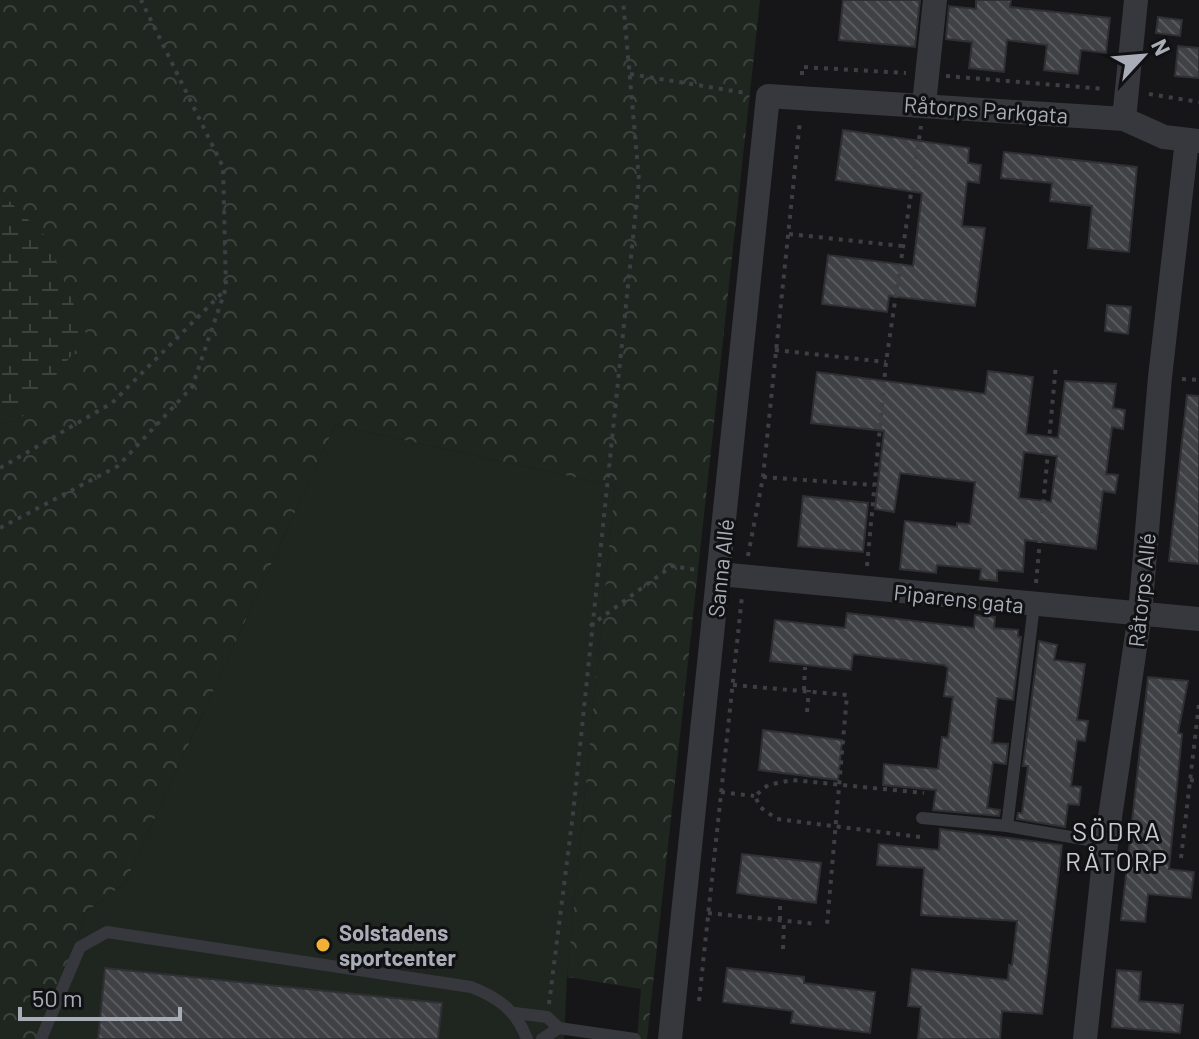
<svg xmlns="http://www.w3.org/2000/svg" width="1199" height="1039" viewBox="0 0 1199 1039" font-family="Barlow,sans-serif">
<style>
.grass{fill:#1e261f}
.forest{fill:url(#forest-crowns)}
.wetland{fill:url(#wetland-marsh)}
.building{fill:url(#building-back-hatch);stroke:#303034;stroke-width:2;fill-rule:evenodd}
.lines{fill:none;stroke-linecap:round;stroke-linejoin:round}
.path{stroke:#3d3f44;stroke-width:4;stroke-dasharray:4 6;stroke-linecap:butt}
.service{stroke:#37383d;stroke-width:12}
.minor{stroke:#37383d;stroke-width:24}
.poi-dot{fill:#f2b134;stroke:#111113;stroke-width:3}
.labels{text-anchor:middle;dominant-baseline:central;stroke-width:6;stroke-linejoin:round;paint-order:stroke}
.street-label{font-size:22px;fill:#a8adb8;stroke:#111113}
.poi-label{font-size:22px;font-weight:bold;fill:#a8adb8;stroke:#111113;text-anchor:start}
.quarter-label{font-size:26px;letter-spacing:2px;fill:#c9ccd4;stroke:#111113}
</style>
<defs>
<pattern id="forest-crowns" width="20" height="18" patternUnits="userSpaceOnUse" patternTransform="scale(2)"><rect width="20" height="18" fill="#1e261f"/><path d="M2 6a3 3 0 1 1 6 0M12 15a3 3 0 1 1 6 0" fill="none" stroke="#3c433d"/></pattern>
<pattern id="wetland-marsh" width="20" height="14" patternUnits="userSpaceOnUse" patternTransform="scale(2)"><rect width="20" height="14" fill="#1e261f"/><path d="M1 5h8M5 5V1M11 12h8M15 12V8" fill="none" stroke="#3c433d"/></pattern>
<pattern id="building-back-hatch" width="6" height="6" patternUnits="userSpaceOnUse" patternTransform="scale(2)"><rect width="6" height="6" fill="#404145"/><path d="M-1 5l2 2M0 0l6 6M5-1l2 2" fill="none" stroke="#595a5e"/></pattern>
</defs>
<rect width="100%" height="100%" fill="#161618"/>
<path class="grass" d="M335 425 615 486 567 977 564 1039H46L86 912 125 883Z"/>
<path class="forest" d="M0 0H760L647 1039H637L641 989 567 977 615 486 335 425 125 883 86 912 46 1039H0V423L19 421 45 237 0 192Z"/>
<path class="wetland" d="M0 192 45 236 87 336 19 421 0 423Z"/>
<g class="building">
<path d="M843 0H920L915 47 839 40Z"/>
<path d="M976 0H1011L1010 7 1110 18 1106 53 1081 50 1078 74 1044 70 1047 45 1007 40 1004 72 969 68 972 42 946 39 949 6 976 9Z"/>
<path d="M1158 17 1182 20 1180 36 1156 33Z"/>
<path d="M1178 46 1199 48V78L1175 76Z"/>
<path d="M843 130 969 148 968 163 981 165 979 183 967 181 962 226 985 228 975 306 889 296 887 312 822 304 828 255 913 266 922 193 836 180Z"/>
<path d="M1004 152 1137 167 1129 252 1088 248 1092 206 1050 201 1052 183 1001 178Z"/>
<path d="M1107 305 1131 307 1128 334 1105 331Z"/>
<path d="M988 371 1033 377 1026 434 1058 438 1065 381 1116 384 1113 408 1125 410 1123 429 1112 427 1106 474 1118 475 1115 493 1103 491 1096 549 1025 540 1023 572 997 570V581L980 579 981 569 937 565 936 573 900 569 905 521 957 527V523L970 524 975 482 900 473 894 512 875 509 884 431 811 423 817 372 985 394ZM1024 452 1057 456 1051 502 1019 498Z"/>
<path d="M1187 395 1199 396V564L1169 561Z"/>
<path d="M803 496 868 503 863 552 798 546Z"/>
<path d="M847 613 974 628 975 615 995 617 994 628 1018 630V637H1021L1013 700 997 698 992 743 1008 744 1006 764 993 762 987 808 1000 810 999 816 933 810 936 790 883 785 884 764 938 769 942 737 948 738 953 697 944 696 948 668 944 665 853 654 851 670 770 661 775 620 845 628Z"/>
<path d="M1039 641 1057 645 1054 660 1085 664 1077 720 1088 721 1085 741 1077 740 1071 786 1081 787 1079 805 1068 804 1065 827 1017 819 1018 813H1022L1028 766H1023Z"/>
<path d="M1148 677 1188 681 1178 733 1182 734 1169 869 1194 872 1191 898 1148 894 1145 922 1121 920Z"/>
<path d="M763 730 842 740 838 780 759 770Z"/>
<path d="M940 829 1062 845 1042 1014 1002 1011 1000 1039H918L921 1007 908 1006 912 969 1008 980 1009 965H1012L1017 921 921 915 924 868 877 865 879 844 939 850Z"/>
<path d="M742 854 821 863 816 903 737 893Z"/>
<path d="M105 968 442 1003 438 1039H98Z"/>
<path d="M727 968 804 977V983L875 992 870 1033 791 1023 793 1011 723 1002Z"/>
<path d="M1117 970 1141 972 1139 1001 1183 1005 1180 1033 1112 1027Z"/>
</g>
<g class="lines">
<g class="path">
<path d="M630 74 746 93"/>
<path d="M802 75V67L906 73"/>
<path d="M946 76 1105 89"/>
<path d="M1149 94 1199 102"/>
<path d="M789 234 902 246"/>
<path d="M775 350 886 362"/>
<path d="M1182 379 1199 380"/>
<path d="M0 468 112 403 225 290"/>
<path d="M763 477 874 485"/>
<path d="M0 528 118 466 192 387 226 288 223 167 141 0"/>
<path d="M748 556 763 477 800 120"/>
<path d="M867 566 886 362 921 126"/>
<path d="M1036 583 1056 364"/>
<path d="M590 626 672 566 697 570"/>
<path d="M733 685 847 695 827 925"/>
<path d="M804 690 805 667"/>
<path d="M807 712 809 690"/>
<path d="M1190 780 1199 781"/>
<path d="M721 792 754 796"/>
<path d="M920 837 777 819 760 807 755 796 768 785 792 780 924 793"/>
<path d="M1181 858 1199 704"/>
<path d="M708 913 817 924"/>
<path d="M780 920V901"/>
<path d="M783 949 784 921"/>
<path d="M699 1001 742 596"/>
<path d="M549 1004 573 814 639 180 623 0"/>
</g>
<g class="service">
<path d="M1034 605 1007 826 1106 843"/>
<path d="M922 818 1007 826"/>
<path d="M515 1013 547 1017 559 1028"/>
<path d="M41 1039 80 947 107 932 471 987C499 998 516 1010 527 1039"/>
<path d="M542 1039 559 1028 635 1039"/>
</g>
<g class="minor">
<path d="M924 104 935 0"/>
<path d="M1124 119 1136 0"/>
<path d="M719 574 1199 619"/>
<path d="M670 1039 768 96 1124 119 1164 137 1199 141"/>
<path d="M1085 1039 1105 851 1140 614 1160 377 1187 140"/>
</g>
</g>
<circle class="poi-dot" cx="323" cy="945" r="8"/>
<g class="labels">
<g class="street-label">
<text transform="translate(986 109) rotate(4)">Råtorps Parkgata</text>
<text transform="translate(720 568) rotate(-84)">Sanna Allé</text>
<text transform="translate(1141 590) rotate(-84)">Råtorps Allé</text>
<text transform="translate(959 598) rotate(6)">Piparens gata</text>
</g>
<g class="poi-label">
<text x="339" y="932">Solstadens<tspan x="339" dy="25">sportcenter</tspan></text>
</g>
<g class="quarter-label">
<text x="1117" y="830">SÖDRA<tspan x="1117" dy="30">RÅTORP</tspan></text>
</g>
</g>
<g transform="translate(1143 56) rotate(64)" stroke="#111113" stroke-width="6" paint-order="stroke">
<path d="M0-6L14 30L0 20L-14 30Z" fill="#a8adb8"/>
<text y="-12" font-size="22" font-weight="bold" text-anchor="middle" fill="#a8adb8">N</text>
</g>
<path d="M20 1007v12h160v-12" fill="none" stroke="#a8adb8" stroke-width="4"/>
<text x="32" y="1007" font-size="24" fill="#a8adb8" stroke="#111113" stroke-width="6" paint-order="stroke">50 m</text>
</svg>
